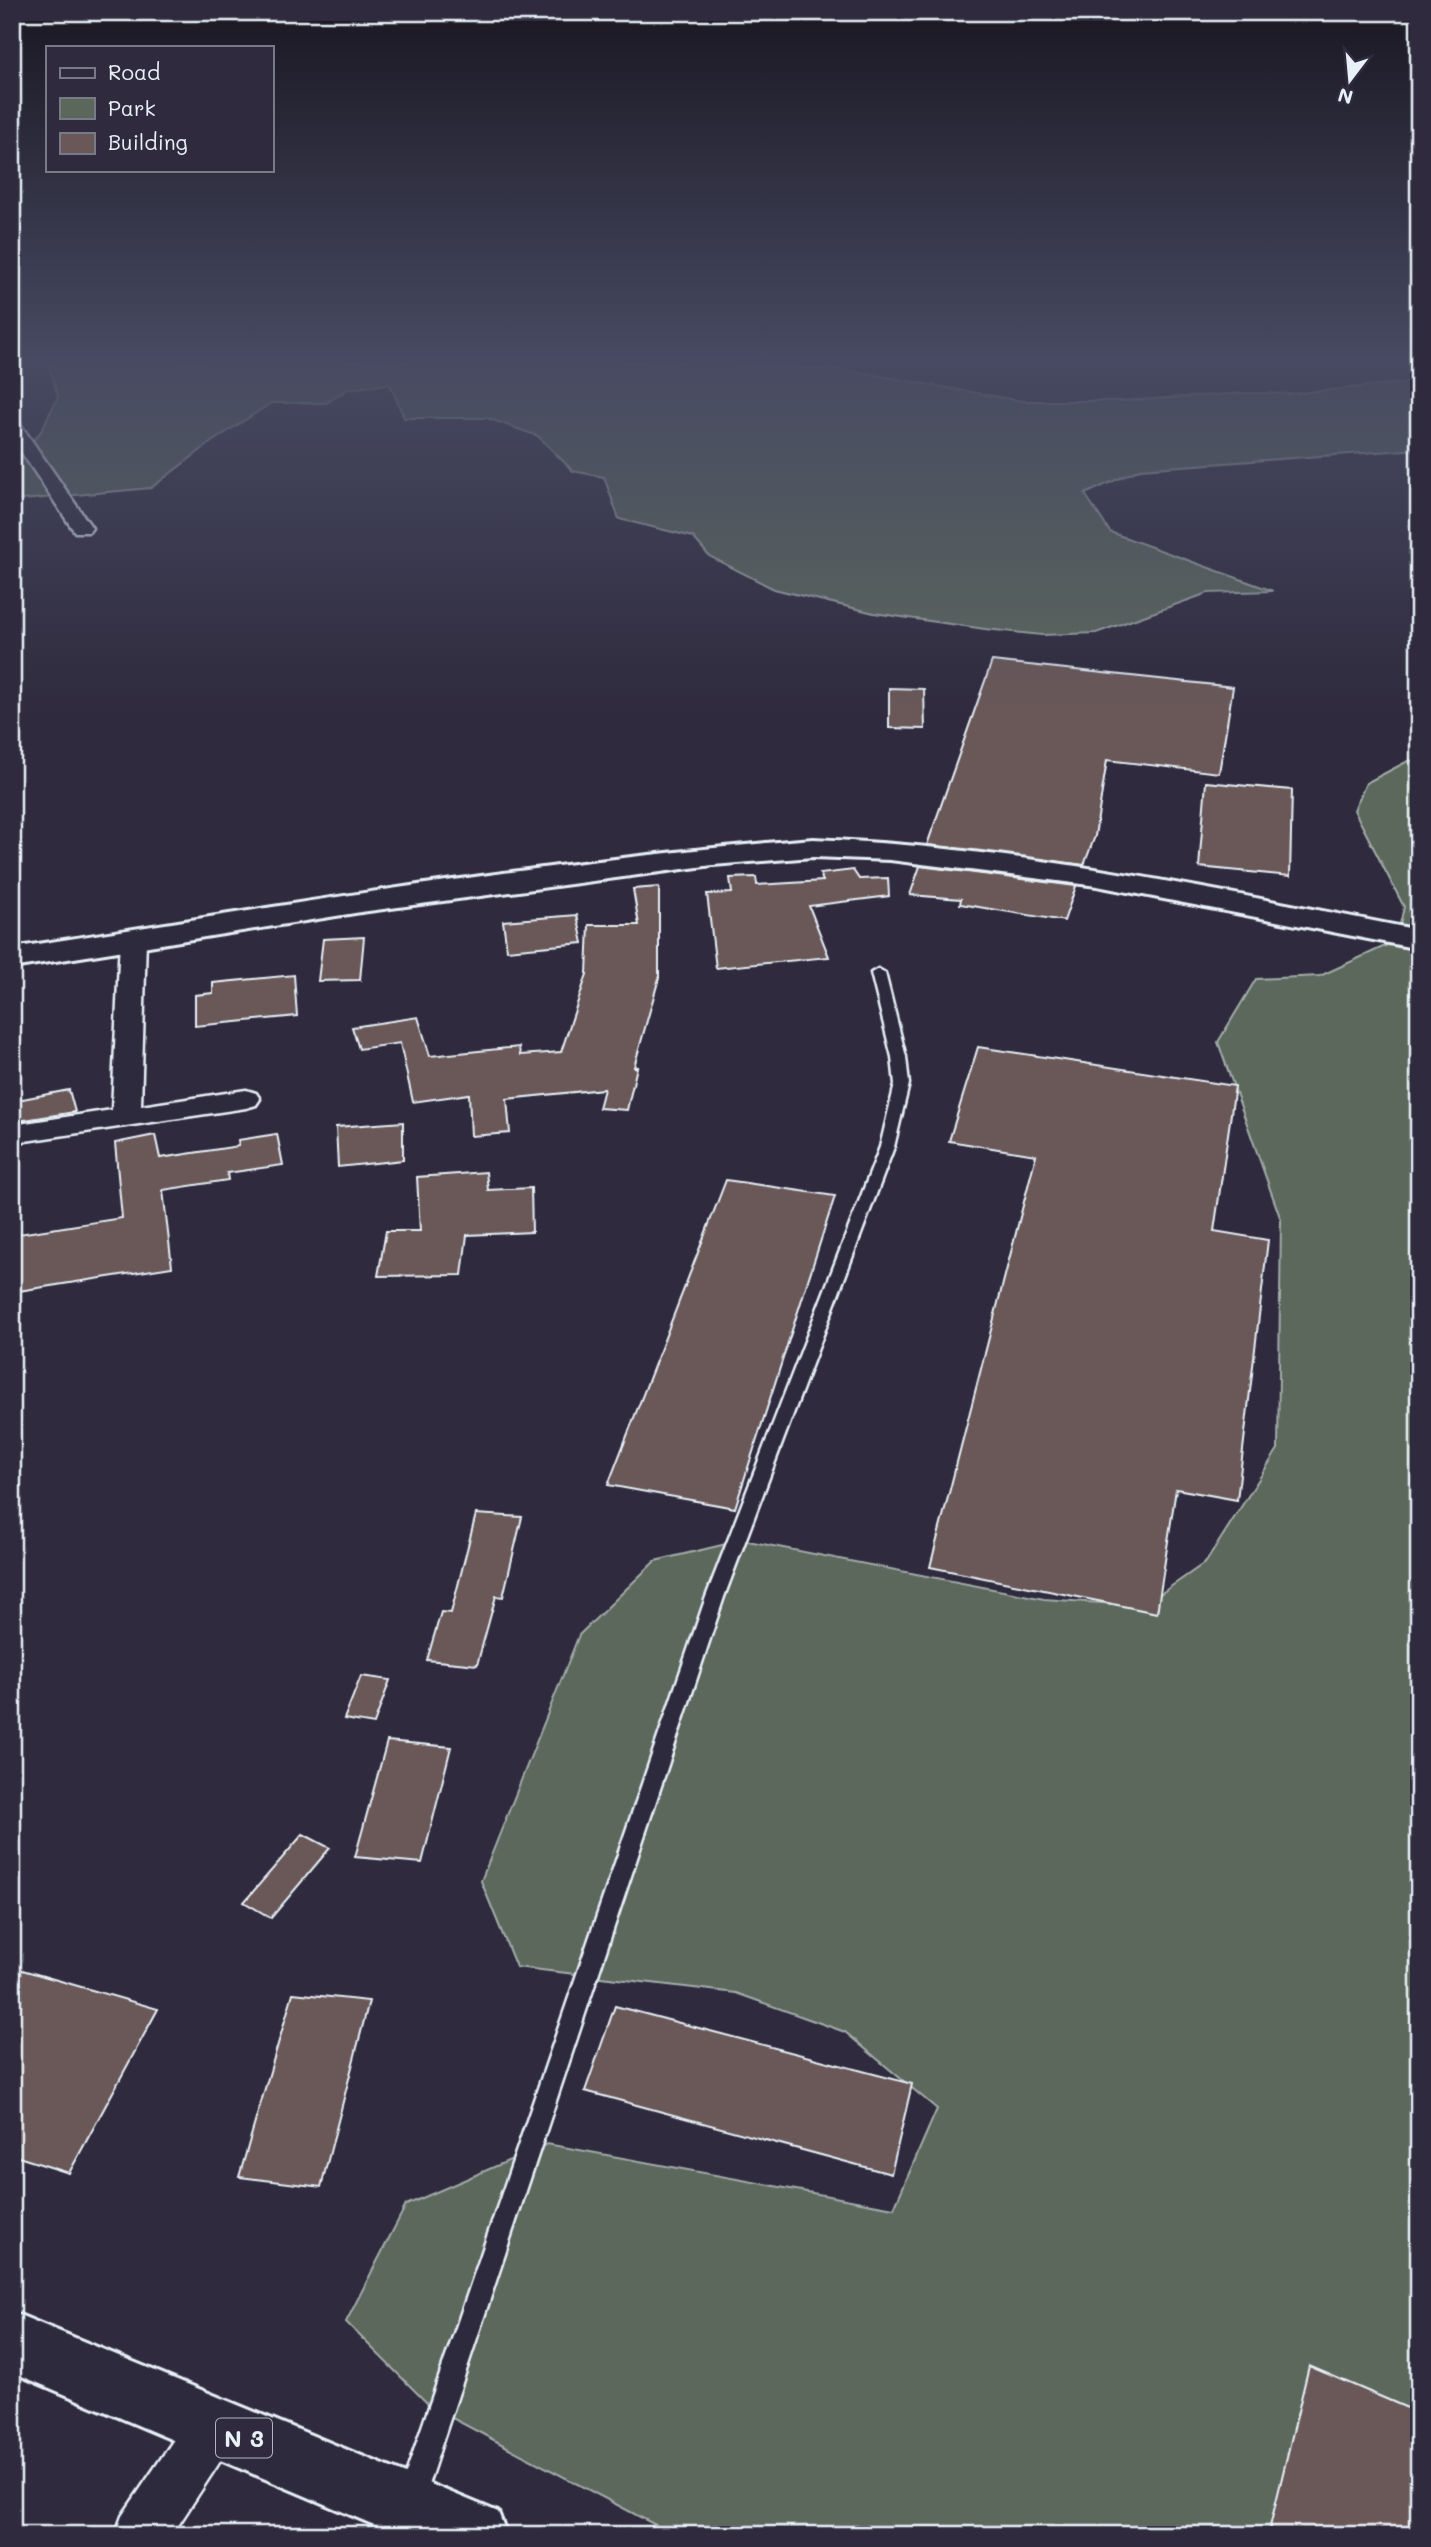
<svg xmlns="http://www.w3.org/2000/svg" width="1431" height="2547" viewBox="0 0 1431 2547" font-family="Mali,sans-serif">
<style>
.green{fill:#5c675c;stroke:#a2acaa;stroke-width:2}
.building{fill:#6a5858;stroke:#e8f1f8;stroke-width:2}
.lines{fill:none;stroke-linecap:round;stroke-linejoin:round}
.service-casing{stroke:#e8f1f8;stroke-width:5}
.minor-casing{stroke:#e8f1f8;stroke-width:5}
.secondary-casing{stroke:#e8f1f8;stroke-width:6}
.trunk-casing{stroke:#e8f1f8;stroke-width:6}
.service{fill:#2f2a3d;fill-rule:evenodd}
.minor{fill:#2f2a3d;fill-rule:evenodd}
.secondary{fill:#2f2a3d;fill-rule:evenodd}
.trunk{fill:#2f2a3d;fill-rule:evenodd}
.labels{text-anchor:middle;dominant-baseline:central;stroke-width:6;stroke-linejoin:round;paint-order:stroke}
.shield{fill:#2f2a3d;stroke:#b0b5c0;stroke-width:2}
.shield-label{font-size:23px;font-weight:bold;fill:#e8f1f8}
</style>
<rect width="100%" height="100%" fill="#2f2a3d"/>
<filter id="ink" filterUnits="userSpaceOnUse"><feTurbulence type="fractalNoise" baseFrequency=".0143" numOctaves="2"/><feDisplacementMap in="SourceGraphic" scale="14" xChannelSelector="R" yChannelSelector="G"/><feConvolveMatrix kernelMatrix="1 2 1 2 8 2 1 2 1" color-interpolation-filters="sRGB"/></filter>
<g filter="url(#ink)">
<g class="green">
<path d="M48 362H681L847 370 1021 401H1121L1247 393 1290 394 1419 381V449L1140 469 1085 494 1110 532 1273 591 1208 593 1096 633 1042 635 985 629 874 613 774 589 709 556 693 537 619 519 604 477 573 471 538 436 487 418H404L390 384 348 389 326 403H271L213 441 151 488 12 501V468L41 431 58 397Z"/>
<path d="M1419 760V2535H681L663 2529 431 2407 346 2322 406 2205 547 2144 894 2208 937 2109 845 2032 736 1993 516 1967 481 1881 579 1635 655 1561 743 1540 1044 1599 1143 1606 1206 1562 1278 1449 1281 1220 1218 1042 1256 979 1320 976 1396 941 1404 907 1354 810 1366 783 1408 761Z"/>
</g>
<g class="building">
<path d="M992 661 1233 687 1219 773 1107 760 1095 836 1084 865 927 845Z"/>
<path d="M889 688 924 689 925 729 889 728Z"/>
<path d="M1206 782 1292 790 1290 876 1199 867Z"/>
<path d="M920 866 1076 886 1064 921 960 904 961 899 910 895Z"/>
<path d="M853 870 859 879 888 878 889 896 809 906 829 957 716 968 707 894 732 893 730 878 756 877 757 885 823 881 820 874Z"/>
<path d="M659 887V978L634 1067H637L627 1110 599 1108 604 1089 507 1099 510 1133 471 1136 469 1094 413 1102 400 1043 359 1049 352 1027 418 1017 430 1056 519 1047 520 1055 561 1052 587 974 589 925H639L633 889Z"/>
<path d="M577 915 583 943 507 950 503 921Z"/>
<path d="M364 937 360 980 318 981 323 939Z"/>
<path d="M294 975 297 1016 195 1026V995L213 993V983Z"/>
<path d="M978 1047 1235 1086 1214 1231 1268 1240 1237 1500 1176 1489 1157 1613 930 1567 1036 1155 949 1141Z"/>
<path d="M69 1090 75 1112 12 1122V1101Z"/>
<path d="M403 1122V1160L338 1167 336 1127Z"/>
<path d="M277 1134 283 1165 227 1173 228 1180 163 1190 172 1267 12 1292V1235L122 1218 115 1143 155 1135 160 1158 239 1146 238 1140Z"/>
<path d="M486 1172 488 1190 531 1188 532 1232 467 1235 462 1275 378 1276 386 1231H420L417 1177Z"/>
<path d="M726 1180 835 1196 735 1508 608 1485Z"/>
<path d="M476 1514 522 1517 503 1597 496 1596 477 1665 427 1660 441 1612 451 1613Z"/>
<path d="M361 1676 390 1680 374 1724 344 1719Z"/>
<path d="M387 1741 451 1747 422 1863 355 1857Z"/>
<path d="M303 1834 330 1848 271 1918 244 1902Z"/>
<path d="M12 1967 158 2009 69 2173 12 2155Z"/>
<path d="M293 1993 369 2001 321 2187 239 2177Z"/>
<path d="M615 2006 912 2084 891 2174 585 2091Z"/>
<path d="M1309 2366 1419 2413V2535H1268Z"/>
</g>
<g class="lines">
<defs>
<path id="service" d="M878 969 885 973 906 1057 909 1084 894 1147 724 1597 424 2497 420 2506 411 2510 402 2506 398 2497 706 1597 880 1147 895 1084 892 1057 871 973Z"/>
<g id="minor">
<path d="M12 420 18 421 92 528 89 532H75L72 528 12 438Z"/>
<path d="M133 931 142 933 146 939 141 1106 246 1090 256 1093 260 1099 256 1105 246 1108 12 1143V1125L112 1110 120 939 124 933Z"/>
<path d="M214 2400 232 2407 239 2425 232 2443 172 2535H115L122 2516 196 2407Z"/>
</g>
<path id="secondary" d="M813 839C1018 847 1218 891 1419 930V949L1097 886 890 860 813 857 713 865 361 912 12 968V948C278 907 545 860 813 839Z"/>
<path id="trunk" d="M12 2312 498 2512 507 2535H398L12 2372Z"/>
</defs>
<use href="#service" class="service-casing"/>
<use href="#minor" class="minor-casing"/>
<use href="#secondary" class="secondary-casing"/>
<use href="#trunk" class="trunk-casing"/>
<use href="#service" class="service"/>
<use href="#minor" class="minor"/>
<use href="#secondary" class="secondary"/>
<use href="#trunk" class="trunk"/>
</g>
</g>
<linearGradient id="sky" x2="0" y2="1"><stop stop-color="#1a1722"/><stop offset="0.5" stop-color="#474a62"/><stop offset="1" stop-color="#474a62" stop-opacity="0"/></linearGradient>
<rect width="1431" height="718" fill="url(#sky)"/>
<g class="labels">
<rect class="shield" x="216" y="2418.5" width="56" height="39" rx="5"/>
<g class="shield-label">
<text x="244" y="2438">N 3</text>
</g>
</g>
<rect width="1431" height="2547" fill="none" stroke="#2f2a3d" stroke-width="42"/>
<rect x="21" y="21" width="1389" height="2505" fill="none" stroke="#e8f1f8" stroke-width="2.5" filter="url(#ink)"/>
<rect x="46" y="46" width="228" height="126" fill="#2f2a3d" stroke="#797a88" stroke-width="2"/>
<rect x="60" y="68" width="35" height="10" fill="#2f2a3d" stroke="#797a88" stroke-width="2"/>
<text x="108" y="80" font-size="21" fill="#e8f1f8">Road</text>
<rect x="60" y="98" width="35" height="21" fill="#5c675c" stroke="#797a88" stroke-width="2"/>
<text x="108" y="116" font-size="21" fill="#e8f1f8">Park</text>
<rect x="60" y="133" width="35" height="21" fill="#6a5858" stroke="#797a88" stroke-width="2"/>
<text x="108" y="150" font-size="21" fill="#e8f1f8">Building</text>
<g transform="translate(1350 80) rotate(196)" stroke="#2f2a3d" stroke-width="5" paint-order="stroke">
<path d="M0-5L12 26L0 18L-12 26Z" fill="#e8f1f8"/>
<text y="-10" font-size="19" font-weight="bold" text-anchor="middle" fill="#e8f1f8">N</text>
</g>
</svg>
